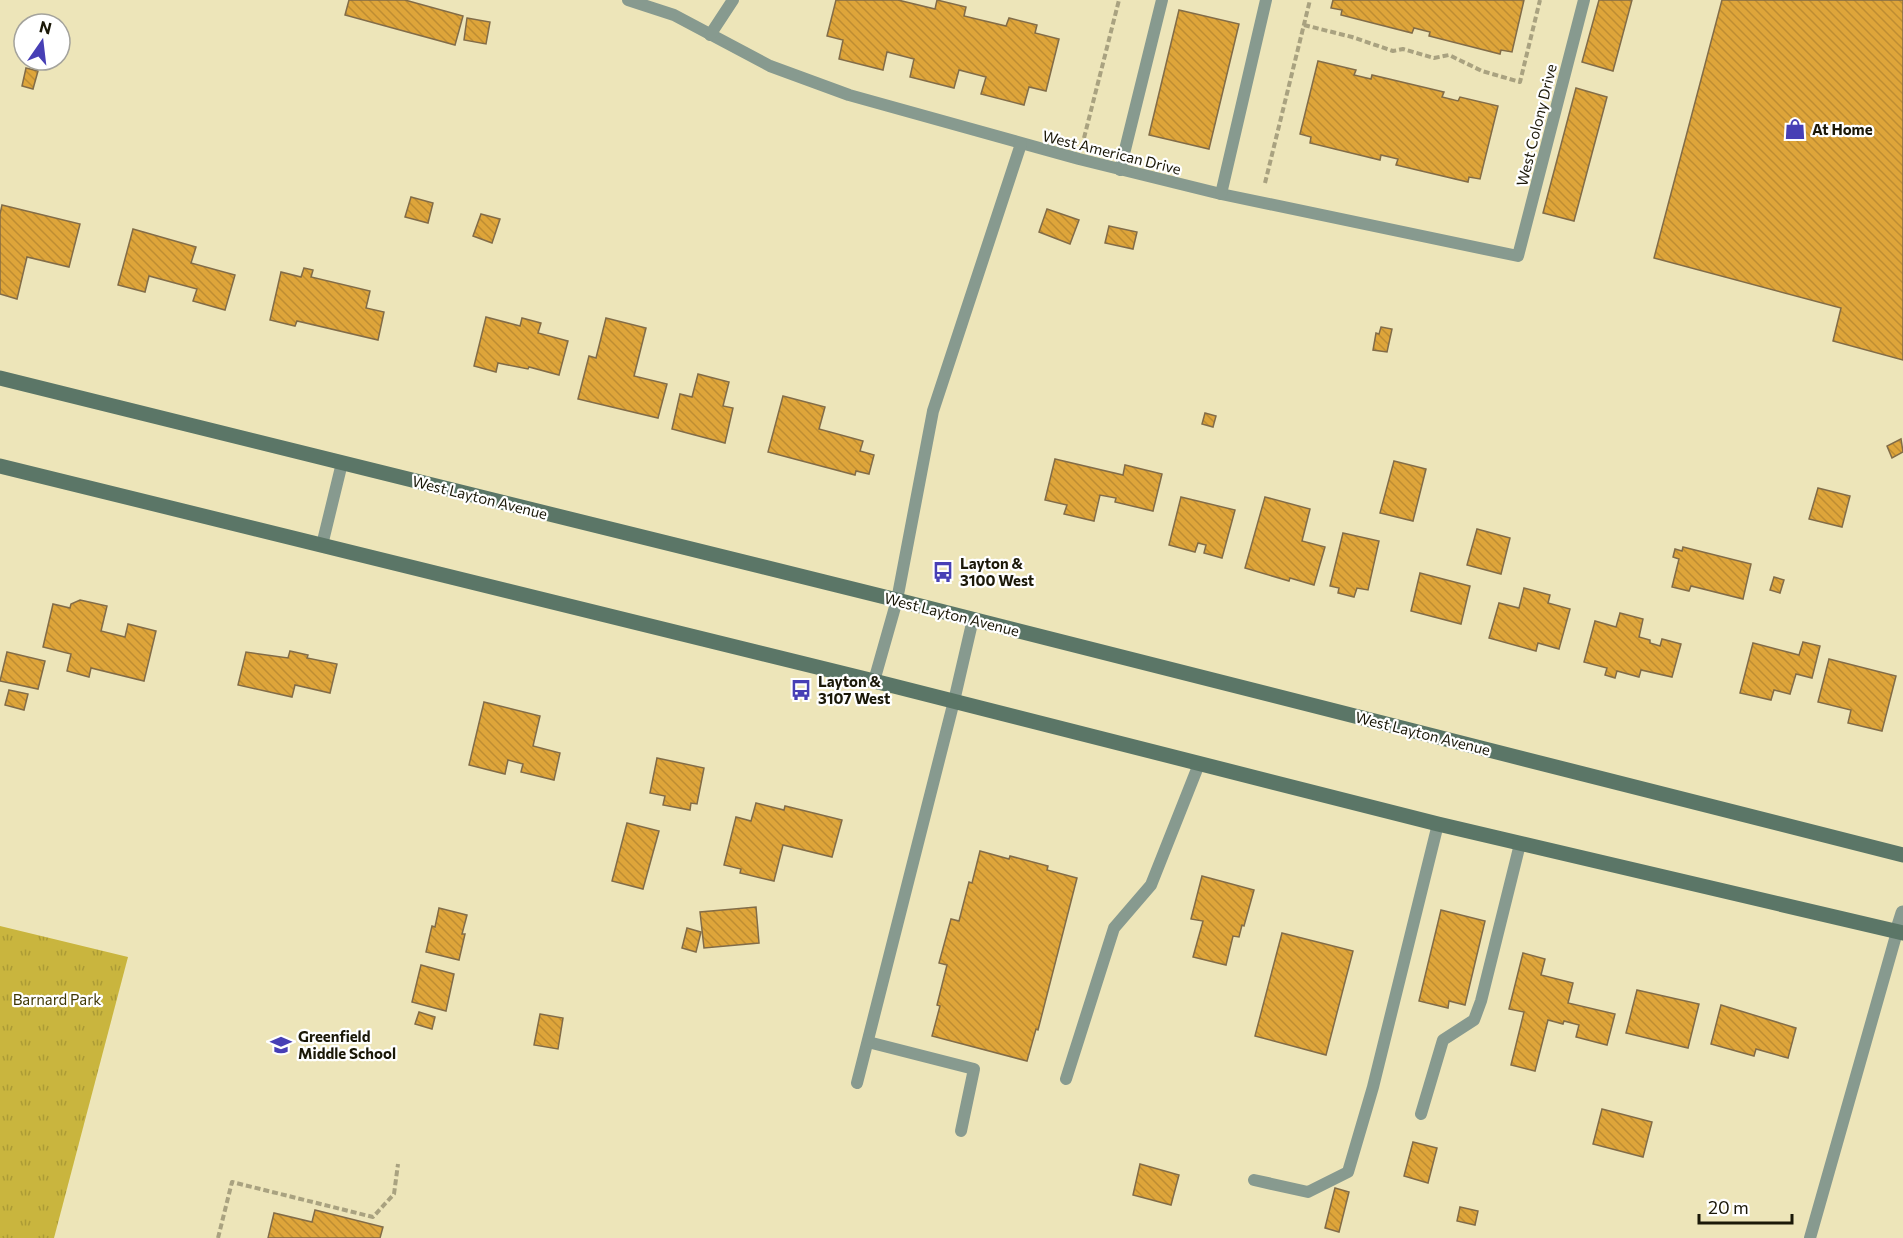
<svg xmlns="http://www.w3.org/2000/svg" width="1903" height="1238" viewBox="0 0 1903 1238" font-family="Commissioner,sans-serif">
<style>
.park{fill:url(#park-tufts)}
.building{fill:url(#building-back-hatch);stroke:#826c48;stroke-width:1.5}
.lines{fill:none;stroke-linecap:round;stroke-linejoin:round}
.path{stroke:#a9a280;stroke-width:4;stroke-dasharray:6 3;stroke-linecap:butt}
.lane{stroke:#879a8f;stroke-width:12}
.street{stroke:#879a8f;stroke-width:15}
.secondary{stroke:#5b7667;stroke-width:15}
.labels{text-anchor:middle;dominant-baseline:central;stroke-width:4.5;stroke-linejoin:round;paint-order:stroke}
.street-label{font-size:15px;fill:#1b1808;stroke:#fff}
.poi-label{font-size:15px;font-weight:bold;fill:#1b1808;stroke:#fff;text-anchor:start}
.park-label{font-size:15px;fill:#403805;stroke:#fff}
</style>
<defs>
<pattern id="park-tufts" width="24" height="20" patternUnits="userSpaceOnUse" patternTransform="scale(1.5)"><rect width="24" height="20" fill="#c9b53e"/><path d="M3 7l-1-3M5 7V3M7 7l1-3M15 17l-1-3M17 17v-4M19 17l1-3" fill="none" stroke="#ac9b35"/></pattern>
<pattern id="building-back-hatch" width="6" height="6" patternUnits="userSpaceOnUse" patternTransform="scale(1.5)"><rect width="6" height="6" fill="#dea53a"/><path d="M-1 5l2 2M0 0l6 6M5-1l2 2" fill="none" stroke="#be8d32"/></pattern>
</defs>
<rect width="100%" height="100%" fill="#ede5b9"/>
<path class="park" d="M0 926 128 957 54 1238H0Z"/>
<g class="building">
<path d="M349 0H405L463 16 455 45 345 15Z"/>
<path d="M836 0H898L935 9 937 0 966 7 964 16 1006 26 1009 18 1037 25 1035 33 1059 39 1046 91 1029 87 1024 105 981 94 986 77 959 70 954 88 910 77 914 59 887 52 883 70 839 59 843 40 827 36Z"/>
<path d="M1333 0H1524L1512 52 1501 50 1500 54 1429 36 1430 32 1414 28 1412 33 1341 15 1342 10 1331 8Z"/>
<path d="M1599 0H1632L1613 71 1582 62Z"/>
<path d="M1722 0H1903V360L1833 341 1841 308 1654 258Z"/>
<path d="M1179 10 1239 24 1209 149 1149 135Z"/>
<path d="M467 18 490 22 486 44 464 40Z"/>
<path d="M1318 61 1356 70 1354 75 1371 79 1372 75 1444 92 1442 97 1458 101 1460 97 1498 106 1480 179 1469 177 1468 182 1396 165 1398 159 1381 155 1380 160 1310 143 1311 137 1300 134Z"/>
<path d="M26 68 38 71 33 89 22 86Z"/>
<path d="M1576 88 1607 97 1574 221 1543 213Z"/>
<path d="M411 197 433 203 428 223 405 217Z"/>
<path d="M2 205 80 224 69 267 27 257 17 299 0 294V214Z"/>
<path d="M1047 209 1079 220 1070 244 1039 232Z"/>
<path d="M481 214 500 219 492 243 473 236Z"/>
<path d="M1109 226 1137 232 1133 249 1105 243Z"/>
<path d="M133 229 196 247 191 263 235 275 225 310 193 301 197 289 149 276 145 292 118 285Z"/>
<path d="M304 268 313 270 311 277 370 291 366 308 384 312 378 340 297 321 295 326 270 320 281 272 301 277Z"/>
<path d="M486 317 520 326 522 318 541 323 538 333 568 341 559 375 529 367 528 369 498 363 496 372 474 366Z"/>
<path d="M606 318 646 328 634 376 667 384 658 418 578 399 589 356 596 358Z"/>
<path d="M1381 327 1392 329 1387 352 1373 350 1376 333 1379 334Z"/>
<path d="M698 374 729 382 723 406 733 408 725 443 672 429 680 394 692 397Z"/>
<path d="M783 396 825 407 819 429 863 441 860 451 874 455 869 474 856 471 855 475 768 452Z"/>
<path d="M1205 413 1216 416 1213 427 1202 424Z"/>
<path d="M1901 439 1903 452 1892 458 1887 446Z"/>
<path d="M1055 459 1123 475 1125 465 1162 474 1153 511 1115 502 1116 498 1100 495 1094 521 1064 514 1067 505 1045 500Z"/>
<path d="M1394 461 1426 469 1413 521 1380 513Z"/>
<path d="M1818 488 1850 496 1842 527 1809 519Z"/>
<path d="M1181 497 1235 510 1222 558 1204 553 1206 545 1198 543 1195 552 1169 545Z"/>
<path d="M1265 497 1310 509 1302 541 1325 547 1314 585 1290 578 1289 581 1245 568Z"/>
<path d="M1477 529 1510 538 1501 574 1467 565Z"/>
<path d="M1343 533 1379 541 1368 590 1357 588 1354 597 1338 593 1339 588 1330 586Z"/>
<path d="M1683 547 1751 564 1743 599 1691 586 1689 591 1672 587 1679 559 1673 557 1675 549 1682 551Z"/>
<path d="M1420 573 1470 586 1461 624 1411 611Z"/>
<path d="M1774 577 1784 580 1780 593 1770 590Z"/>
<path d="M1524 588 1550 595 1548 603 1570 609 1559 649 1538 643 1536 651 1489 638 1499 603 1519 608Z"/>
<path d="M80 600 107 606 101 631 125 637 128 624 156 631 144 681 91 668 89 677 67 671 71 654 43 647 53 604 70 608 71 604Z"/>
<path d="M1620 613 1643 619 1639 637 1650 640V643L1660 646 1662 639 1681 644 1672 677 1641 670 1639 677 1617 671 1615 678 1605 675 1607 668 1584 662 1595 621 1616 627Z"/>
<path d="M1803 642 1820 646 1812 678 1796 674 1790 694 1774 690 1771 700 1740 693 1753 643 1799 655Z"/>
<path d="M290 651 308 655 307 658 337 664 330 693 295 685 292 697 238 685 246 652 288 658Z"/>
<path d="M7 652 45 661 38 689 0 681Z"/>
<path d="M1829 659 1896 676 1882 731 1848 723 1851 710 1818 702Z"/>
<path d="M9 690 28 694 24 710 5 705Z"/>
<path d="M484 702 540 716 533 746 560 753 554 780 521 772 523 764 508 760 505 774 469 765Z"/>
<path d="M657 758 704 768 697 804 691 803 690 810 663 805 665 796 650 793Z"/>
<path d="M756 803 784 810 785 806 842 820 832 857 783 845 774 881 740 873 741 869 724 865 736 817 751 821Z"/>
<path d="M627 823 659 831 643 889 612 881Z"/>
<path d="M980 851 1009 859 1010 856 1048 866 1047 870 1077 878 1038 1030 1036 1029 1027 1061 932 1036 940 1006 937 1005 947 965 939 963 951 919 959 921 969 882 972 883Z"/>
<path d="M1202 876 1254 890 1244 926 1242 925 1239 937 1233 936 1226 965 1193 957 1203 921 1191 919Z"/>
<path d="M756 907 759 943 704 948 700 912Z"/>
<path d="M439 908 467 915 462 934H465L459 960 426 952 432 926 435 927Z"/>
<path d="M1441 910 1485 921 1465 1005 1449 1001 1448 1008 1419 1001Z"/>
<path d="M687 928 701 932 696 952 682 948Z"/>
<path d="M1282 933 1353 951 1326 1055 1255 1036Z"/>
<path d="M1523 953 1545 959 1541 975 1573 983 1568 1003 1615 1014 1607 1045 1576 1037 1579 1025 1564 1021 1563 1024 1548 1020 1535 1071 1511 1065 1524 1012 1509 1009Z"/>
<path d="M421 965 454 974 446 1011 412 1002Z"/>
<path d="M1637 990 1699 1004 1688 1048 1626 1033Z"/>
<path d="M1721 1005 1796 1028 1788 1058 1756 1049 1754 1056 1711 1044Z"/>
<path d="M419 1012 435 1017 432 1029 415 1024Z"/>
<path d="M540 1014 563 1018 558 1049 534 1045Z"/>
<path d="M1602 1109 1652 1122 1643 1157 1593 1144Z"/>
<path d="M1413 1142 1437 1148 1428 1183 1404 1176Z"/>
<path d="M1140 1164 1179 1175 1171 1205 1133 1195Z"/>
<path d="M1335 1188 1349 1192 1339 1232 1325 1228Z"/>
<path d="M1460 1207 1478 1211 1475 1225 1457 1221Z"/>
<path d="M315 1210 383 1227 380 1238H268L274 1213 312 1222Z"/>
</g>
<g class="lines">
<g class="path">
<path d="M1304 25 1352 37 1393 51 1403 49 1434 58 1449 55 1482 71 1520 82 1540 0"/>
<path d="M1084 138 1119 0"/>
<path d="M1265 183 1310 0"/>
<path d="M218 1238 232 1182 373 1217 394 1194 398 1164"/>
</g>
<g class="lane">
<path d="M628 0 674 15 770 66 849 95 1079 159 1221 194 1518 256 1584 0"/>
<path d="M710 35 733 0"/>
<path d="M1120 170 1162 0"/>
<path d="M1221 194 1266 0"/>
<path d="M322 545 342 463"/>
<path d="M874 681 897 600 933 411 1021 144"/>
<path d="M868 1042 974 1069 961 1131"/>
<path d="M1066 1079 1114 928 1151 885 1199 764"/>
<path d="M857 1083 954 701 973 619"/>
<path d="M1421 1114 1443 1040 1474 1020 1481 1001 1520 844"/>
<path d="M1254 1180 1308 1192 1348 1172 1373 1087 1438 824"/>
<path d="M1810 1238 1897 932"/>
</g>
<path class="street" d="M1897 932 1903 913"/>
<g class="secondary">
<path d="M0 378 897 600 1903 855"/>
<path d="M0 466 874 681 1438 824 1903 933"/>
</g>
</g>
<defs>
<symbol id="shop-bare" viewBox="-9 -9 18 18"><path d="M-5-2.5h2.3a2.7 3.5 0 0 1 5.4 0H5L5.5 6h-11ZM-1.5-2.5h3a1.5 2.3 0 0 0-3 0Z" fill="#473fb5" stroke="#fff" stroke-width="2.5" paint-order="stroke"/></symbol>
<symbol id="bus-bare" viewBox="-9 -9 18 18"><path d="M-5-6H5V4H4V6H2V4H-2V6H-4V4H-5ZM-3.5-4V0h7V-4ZM-3.5 1.2v1.5H-2V1.2ZM2 1.2v1.5H3.5V1.2Z" fill="#473fb5" stroke="#fff" stroke-width="2.5" paint-order="stroke"/></symbol>
<symbol id="school-bare" viewBox="-9 -9 18 18"><path d="M0-5L7-2L0 1L-7-2ZM-4 1L0 2.5L4 1V4Q0 6-4 4Z" fill="#473fb5" stroke="#fff" stroke-width="2.5" paint-order="stroke"/></symbol>
</defs>
<g fill-rule="evenodd">
<use href="#shop-bare" x="1780" y="114" width="30" height="30"/>
<use href="#bus-bare" x="928" y="557" width="30" height="30"/>
<use href="#bus-bare" x="786" y="675" width="30" height="30"/>
<use href="#school-bare" x="266" y="1030" width="30" height="30"/>
</g>
<g class="labels">
<g class="street-label">
<text transform="translate(1536 125) rotate(-76)">West Colony Drive</text>
<text transform="translate(1112 152) rotate(14)">West American Drive</text>
<text transform="translate(480 497) rotate(14)">West Layton Avenue</text>
<text transform="translate(952 614) rotate(14)">West Layton Avenue</text>
<text transform="translate(1423 733) rotate(14)">West Layton Avenue</text>
</g>
<g class="poi-label">
<text x="1812" y="129">At Home</text>
<text x="960" y="563">Layton &amp;<tspan x="960" dy="17">3100 West</tspan></text>
<text x="818" y="681">Layton &amp;<tspan x="818" dy="17">3107 West</tspan></text>
<text x="298" y="1036">Greenfield<tspan x="298" dy="17">Middle School</tspan></text>
</g>
<g class="park-label">
<text x="57" y="999">Barnard Park</text>
</g>
</g>
<g transform="translate(42 42) rotate(14)"><circle r="28" fill="#ffffff" stroke="#a4a39c" stroke-width="1.5"/>
<path d="M0-4.5L10 22L0 15L-10 22Z" fill="#473fb5"/>
<text y="-9" font-size="16" font-weight="bold" text-anchor="middle" fill="#1b1808">N</text>
</g>
<path d="M1699 1214v9h93v-9" fill="none" stroke="#1b1808" stroke-width="3"/>
<text x="1708" y="1214" font-size="18" fill="#1b1808" stroke="#ffffff" stroke-width="4.5" paint-order="stroke">20 m</text>
</svg>
